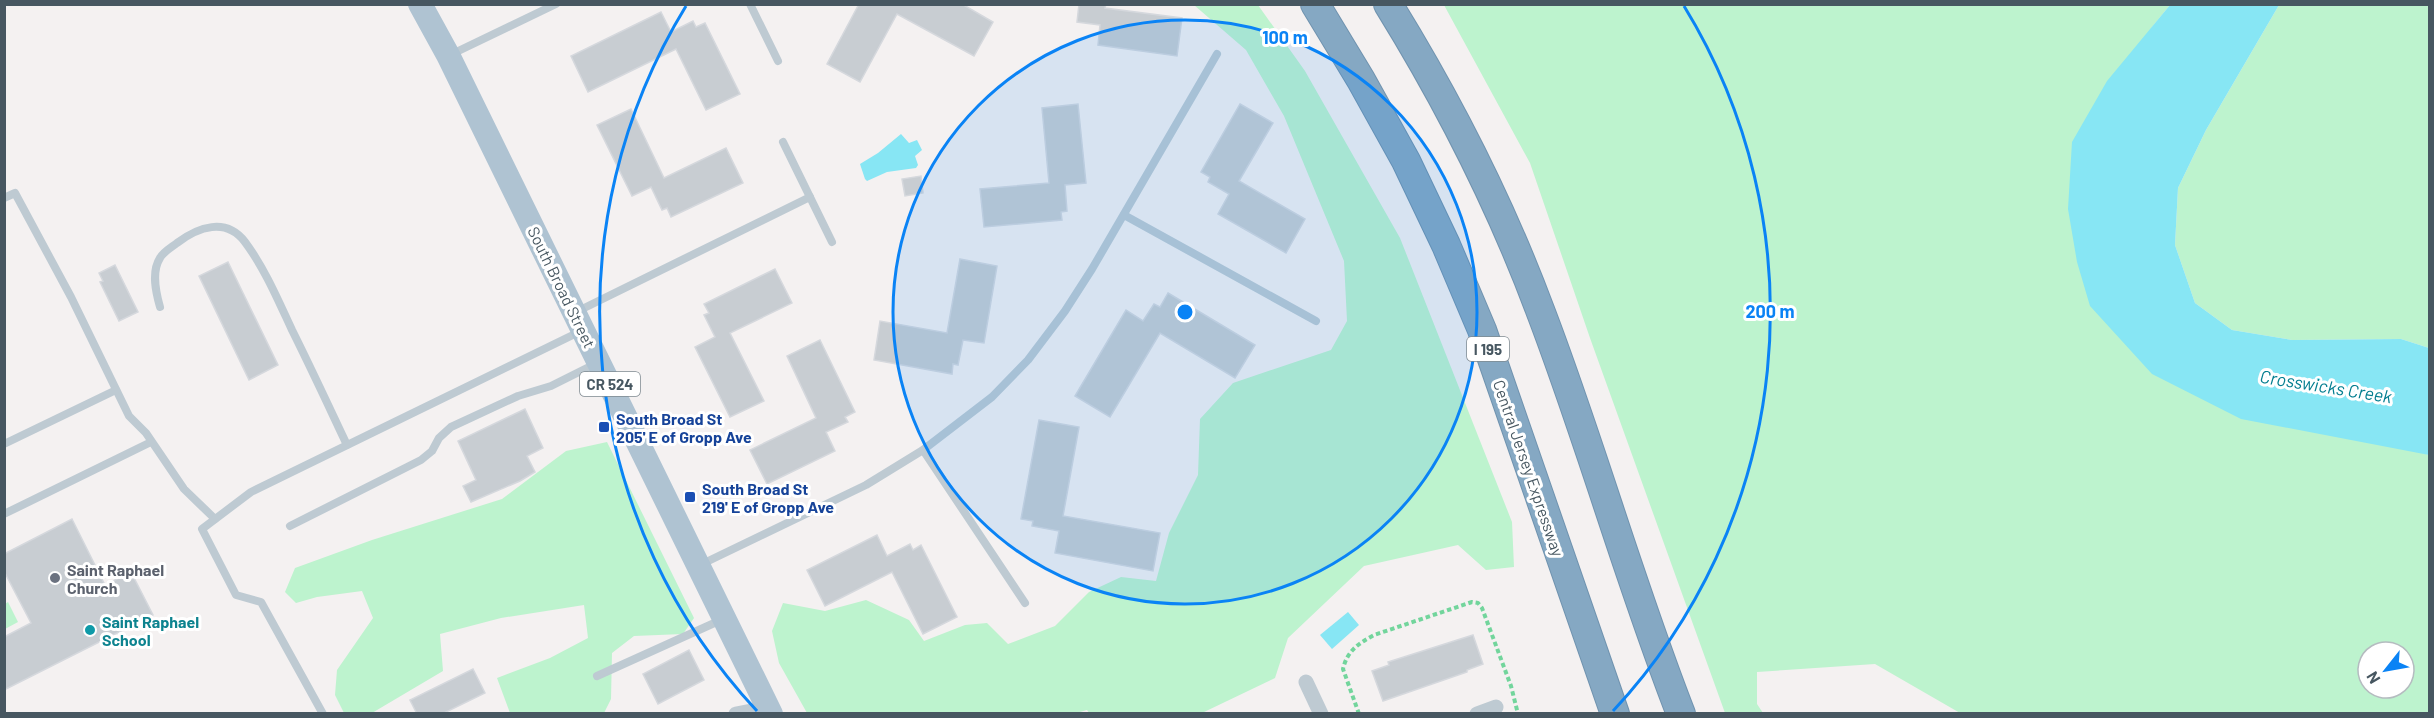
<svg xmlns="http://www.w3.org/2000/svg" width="2434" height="718" viewBox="0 0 2434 718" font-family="Barlow,sans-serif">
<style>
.green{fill:#bdf3ce;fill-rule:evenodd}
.water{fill:#87e6f4}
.building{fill:#c8cdd2;stroke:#d5d8dd;stroke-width:1.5}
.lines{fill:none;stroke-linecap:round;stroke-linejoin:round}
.highway-casing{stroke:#7093af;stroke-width:30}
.path{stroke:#72d59c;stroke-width:4;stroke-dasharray:4.5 3;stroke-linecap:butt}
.lane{stroke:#becad2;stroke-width:8}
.street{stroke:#becad2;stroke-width:15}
.primary{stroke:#afc3d2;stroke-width:24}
.highway{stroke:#85a8c3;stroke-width:28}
.ring{fill:none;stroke:#0a83f5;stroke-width:3}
.transit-dot{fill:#1a4fb4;stroke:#fff;stroke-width:2}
.worship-dot{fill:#6b7280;stroke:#fff;stroke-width:2}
.culture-dot{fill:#0f9aa8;stroke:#fff;stroke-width:2}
.labels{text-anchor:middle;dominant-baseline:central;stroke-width:6;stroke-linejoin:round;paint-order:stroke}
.shield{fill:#fff;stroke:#7e8990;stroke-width:1.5}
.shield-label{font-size:15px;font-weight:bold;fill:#475761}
.street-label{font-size:16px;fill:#475761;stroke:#fff}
.transit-label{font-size:16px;font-weight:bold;fill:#164399;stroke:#fff;text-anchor:start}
.worship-label{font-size:16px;font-weight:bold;fill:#5b616d;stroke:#fff;text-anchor:start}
.culture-label{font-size:16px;font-weight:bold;fill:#0d838f;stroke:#fff;text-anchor:start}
.water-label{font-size:18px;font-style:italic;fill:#047e90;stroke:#fff}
.centre{fill:#0a83f5;stroke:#fff;stroke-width:3}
.ring-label{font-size:18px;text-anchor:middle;font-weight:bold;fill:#0a83f5;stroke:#fff;stroke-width:6;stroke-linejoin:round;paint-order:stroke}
</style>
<rect width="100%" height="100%" fill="#f4f1f1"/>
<g class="green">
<path d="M1194 5H1258L1305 71 1400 238 1512 522 1514 567 1486 570 1458 545 1364 566 1288 638 1275 678 1202 713 1090 714 1087 710 1073 714 807 713 779 663 772 631 783 603 825 611 866 600 909 620 924 641 965 625 987 623 1008 644 1055 626 1089 592 1121 577 1156 581 1169 533 1198 475 1200 419 1233 383 1331 350 1347 321 1344 261 1284 116 1246 50Z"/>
<path d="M1444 5H2170L2152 27 2077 262 2416 451 2429 455V713H1960L1875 664 1757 672V704L1763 713H1725L1590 338 1530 163ZM2368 652H2404V688H2368Z"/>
<path d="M2279 5H2429V348L2401 339 2292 340 2232 330 2195 303 2175 245 2178 188 2206 130Z"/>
<path d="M607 442 694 618 683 634 634 636 612 653 611 699 604 713H510L497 678 550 658 588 638 584 605 501 618 440 634 443 671 372 713H344L335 695 337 670 373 618 362 591 317 597 296 603 285 592 295 568 372 540 502 499 566 451Z"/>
<path d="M8 602 18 622 5 629V604Z"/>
</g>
<g class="water">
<path d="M2170 5H2279L2206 130 2178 188 2175 245 2195 303 2232 330 2292 340 2401 339 2429 348V455L2241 419 2152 374 2090 306 2077 262 2068 209 2072 142 2107 81Z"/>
<path d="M901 134 909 143 917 140 922 150 915 156 918 165 916 168 887 172 867 181 865 179 860 164 878 153Z"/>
<path d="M1348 612 1359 625 1332 649 1320 635Z"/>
</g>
<g class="building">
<path d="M859 4H962L993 22 974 56 897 14 860 82 827 64Z"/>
<path d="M1079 4H1106L1105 8 1182 18 1177 56 1098 45 1100 25 1077 22Z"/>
<path d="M661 12 671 32 693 21 696 27 705 23 740 94 706 110 676 49 588 92 571 56Z"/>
<path d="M1078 104 1086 183 1065 185 1067 211 1061 212 1062 220 984 227 980 189 1049 183 1042 108Z"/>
<path d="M1240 104 1273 123 1239 181 1305 219 1286 253 1218 214 1229 194 1208 182 1210 177 1201 172Z"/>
<path d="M631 109 664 178 726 148 743 183 671 217 667 208 662 210 651 187 632 196 597 125Z"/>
<path d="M921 176 923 193 905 196 902 179Z"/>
<path d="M960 259 997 266 984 343 963 340 958 365 953 364 952 374 874 360 880 321 947 333Z"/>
<path d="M228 262 278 365 249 380 199 276Z"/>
<path d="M115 265 138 312 119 321 100 282 103 281 99 273Z"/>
<path d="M775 269 792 303 730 333 764 401 730 417 695 347 715 337 704 315 709 313 704 304Z"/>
<path d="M1168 293 1255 345 1235 378 1160 333 1110 417 1075 396 1126 310 1143 321 1154 304 1160 307Z"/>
<path d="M820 340 855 412 845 417 848 422 826 432 835 451 767 484 750 450 816 418 787 356Z"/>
<path d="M525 409 543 448 527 456 535 472 520 481 471 502 463 486 476 480 458 441Z"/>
<path d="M1039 420 1079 427 1063 516 1160 533 1153 571 1055 553 1059 531 1032 526 1033 521 1021 519Z"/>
<path d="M72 519 105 585 131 572 153 615 4 690V637L31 623 4 571V554Z"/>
<path d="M877 535 887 556 910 544 913 550 921 545 957 617 923 634 892 572 825 606 807 570Z"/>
<path d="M1473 635 1483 664 1467 670V672L1383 701 1372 671 1389 665 1388 662Z"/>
<path d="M689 650 704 680 658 704 643 674Z"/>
<path d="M473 669 485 693 442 714H417L410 700Z"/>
</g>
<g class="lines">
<defs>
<g id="highway">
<path d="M1315 4 1361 80 1406 161 1446 245 1482 330 1615 714"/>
<path d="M1388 4C1448 101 1500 203 1540 310 1591 443 1629 581 1681 714"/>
</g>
</defs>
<use href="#highway" class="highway-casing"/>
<path class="path" d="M1359 714 1343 669C1347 651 1359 643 1374 635L1472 602 1478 603 1482 608 1511 686 1518 714"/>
<g class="lane">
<path d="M750 4 778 61"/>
<path d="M452 54 556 4"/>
<path d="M783 142 832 242"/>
<path d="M4 198 15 193 71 297 129 416 146 433 184 489 215 519"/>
<path d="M1124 215 1316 321"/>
<path d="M160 307C156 293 151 272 160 258 163 252 172 247 177 243 198 227 226 217 245 242 265 269 278 300 292 330 311 368 329 407 347 445"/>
<path d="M576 312 810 197"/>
<path d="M4 444 116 390"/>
<path d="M923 450 1025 603"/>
<path d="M4 514 151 442"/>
<path d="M290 526 421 460 432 451 439 438 451 427 518 396 551 386 595 364"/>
<path d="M702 564 866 485 923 450 992 397 1028 360 1065 311 1092 269 1217 54"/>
<path d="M597 676 721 620"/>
<path d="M323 714 261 602 236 595 202 529 251 492 579 332"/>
</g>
<g class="street">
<path d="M1306 682 1321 714"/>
<path d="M736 714 768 708"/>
<path d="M1477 714 1496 707"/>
</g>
<path class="primary" d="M420 4 448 55 771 714"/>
<use href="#highway" class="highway"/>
</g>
<circle cx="1185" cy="312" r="292" fill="#0a83f5" fill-opacity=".12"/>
<g class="ring">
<circle cx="1185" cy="312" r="292"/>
<path d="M757 711A585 585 0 0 1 686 6M1684 6A585 585 0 0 1 1613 711"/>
</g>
<g class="transit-dot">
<rect x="598" y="421" width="12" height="12" rx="3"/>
<rect x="684" y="491" width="12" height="12" rx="3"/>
</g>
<circle class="worship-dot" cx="55" cy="578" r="6"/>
<circle class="culture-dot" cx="90" cy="630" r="6"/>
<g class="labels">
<g class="shield">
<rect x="1467" y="337" width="42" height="24" rx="4.5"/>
<rect x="580" y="372" width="60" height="24" rx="4.5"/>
</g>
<g class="shield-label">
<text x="1488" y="349">I 195</text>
<text x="610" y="384">CR 524</text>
</g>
<g class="street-label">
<text transform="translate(562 287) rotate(64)">South Broad Street</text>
<text transform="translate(1529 468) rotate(71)">Central Jersey Expressway</text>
</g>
<g class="transit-label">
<text x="616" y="418">South Broad St<tspan x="616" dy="18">205' E of Gropp Ave</tspan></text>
<text x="702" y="488">South Broad St<tspan x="702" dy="18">219' E of Gropp Ave</tspan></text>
</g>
<g class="worship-label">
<text x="67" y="569">Saint Raphael<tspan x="67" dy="18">Church</tspan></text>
</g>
<g class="culture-label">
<text x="102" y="621">Saint Raphael<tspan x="102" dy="18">School</tspan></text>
</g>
<g class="water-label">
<text transform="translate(2326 386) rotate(9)">Crosswicks Creek</text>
</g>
</g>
<circle cx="1185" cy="312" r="9" class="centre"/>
<g class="ring-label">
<text x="1285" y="44">100 m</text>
<text x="1770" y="318">200 m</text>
</g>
<rect width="2434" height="718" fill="none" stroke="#475761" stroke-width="12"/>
<g transform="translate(2386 670) rotate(239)"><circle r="28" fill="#ffffff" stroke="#b5bcc0" stroke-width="1.5"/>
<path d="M0-4.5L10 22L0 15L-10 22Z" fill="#0a83f5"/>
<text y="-9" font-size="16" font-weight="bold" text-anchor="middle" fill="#475761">N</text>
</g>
</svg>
